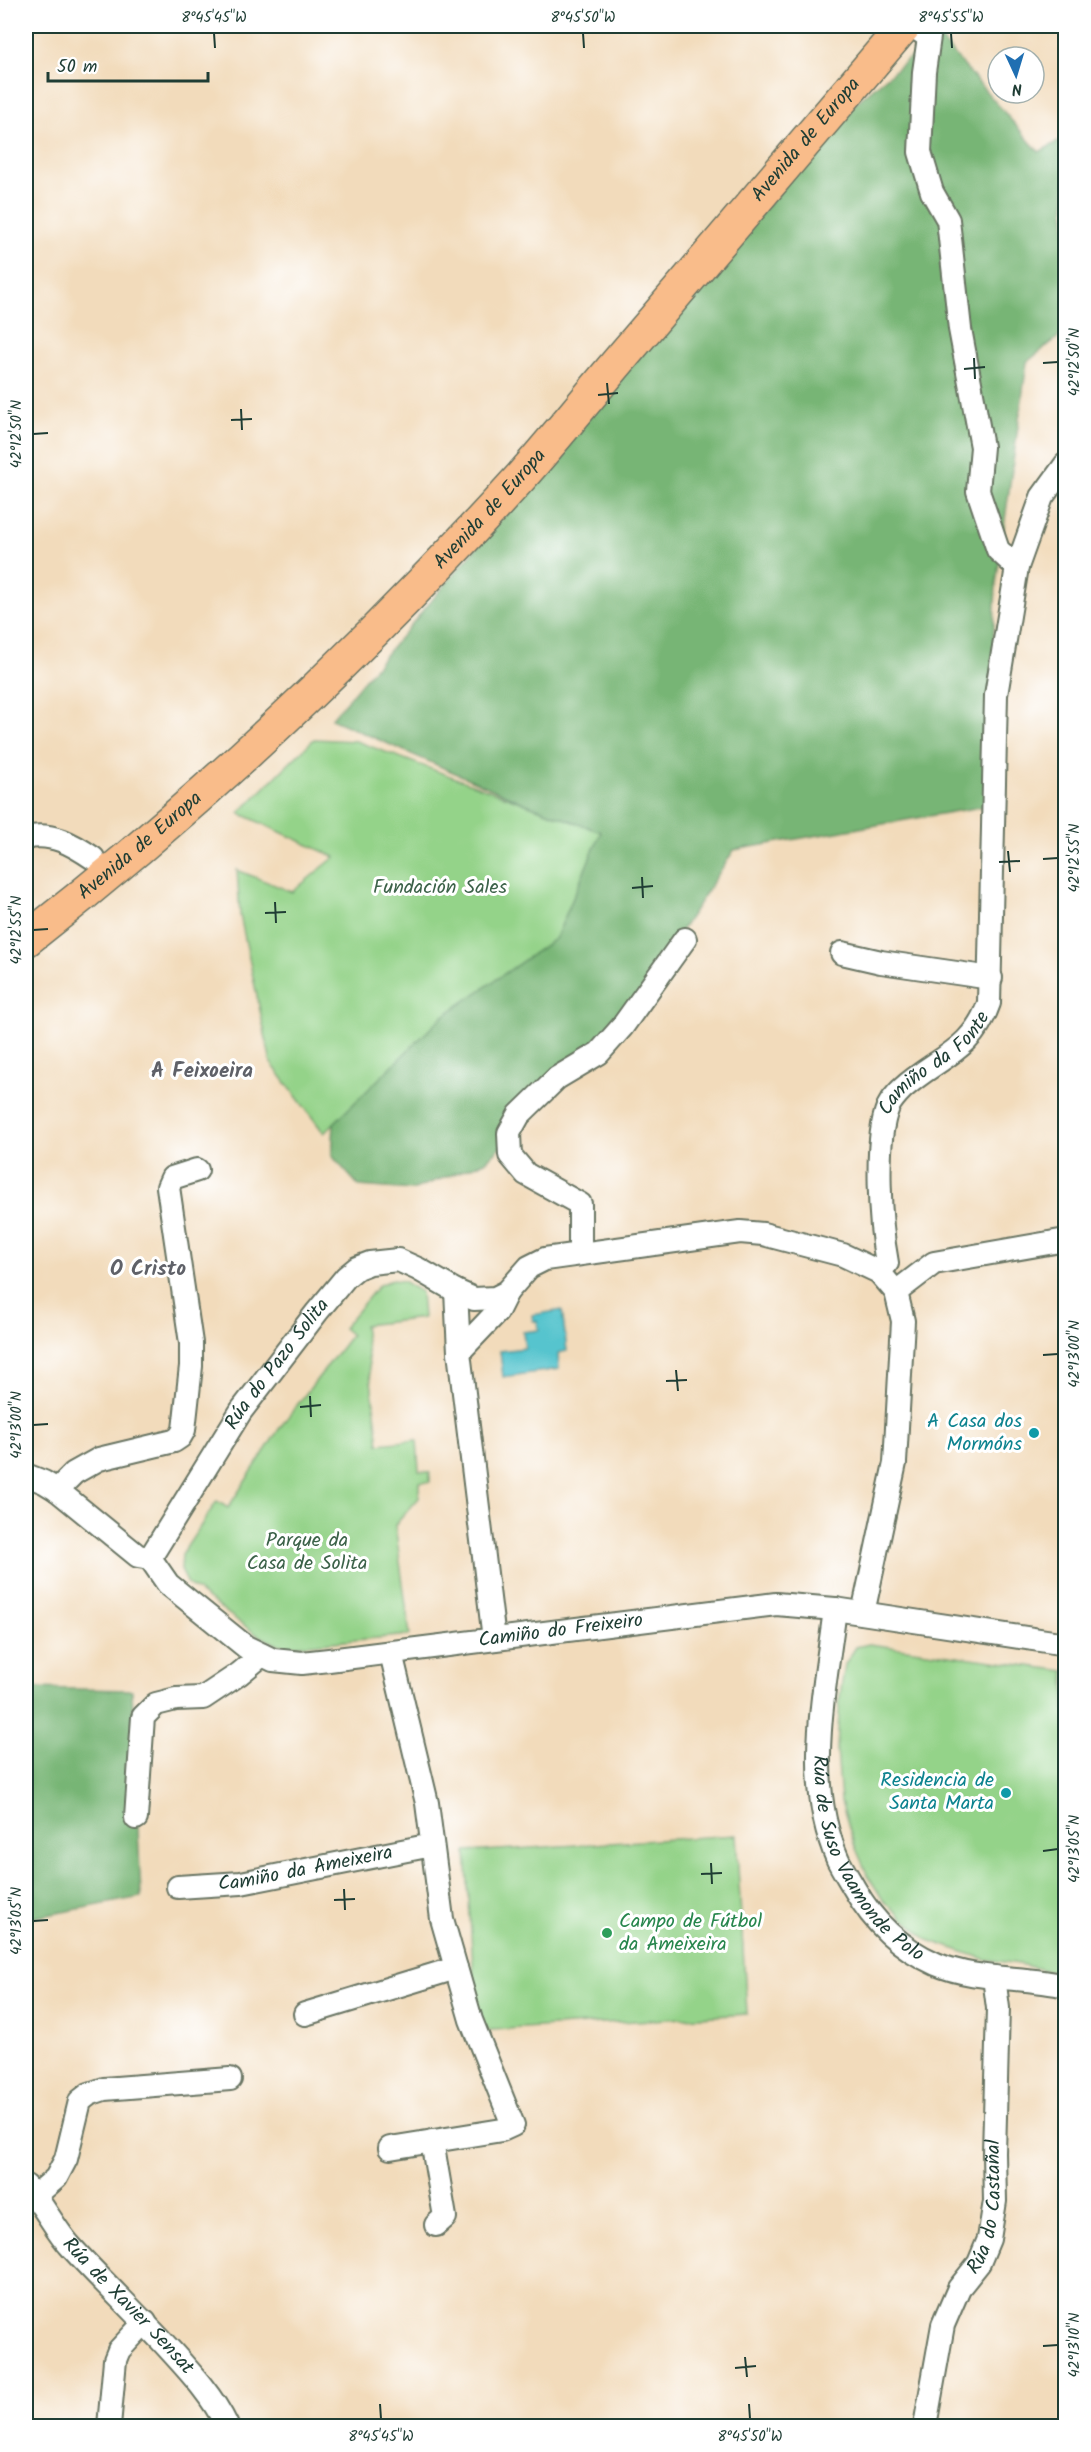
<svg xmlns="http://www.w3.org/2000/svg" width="1091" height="2452" viewBox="0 0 1091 2452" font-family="Kalam,sans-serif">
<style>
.green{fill:#94d389;stroke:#5a885e;stroke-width:1.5}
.forest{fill:#77b575;stroke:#4b7954;stroke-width:1.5}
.water{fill:#57c4ce;stroke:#3b8081;stroke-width:1.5}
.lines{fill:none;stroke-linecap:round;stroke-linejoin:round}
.street-casing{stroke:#697463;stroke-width:26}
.primary-casing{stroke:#697463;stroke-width:36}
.street{stroke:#fff;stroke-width:22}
.primary{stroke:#f9bc8a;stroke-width:33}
.ticks{fill:none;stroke:#1f3d34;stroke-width:2}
.culture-dot{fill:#0f9aa8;stroke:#fff;stroke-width:2}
.leisure-dot{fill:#2e9e5b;stroke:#fff;stroke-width:2}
.labels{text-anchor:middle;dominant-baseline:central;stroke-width:6;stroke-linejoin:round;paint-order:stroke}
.street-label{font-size:20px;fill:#1f3d34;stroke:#fff}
.park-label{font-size:20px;fill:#3c6249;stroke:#fff}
.culture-label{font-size:20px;fill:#0d838f;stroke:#fff;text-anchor:end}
.leisure-label{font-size:20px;fill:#27864d;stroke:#fff;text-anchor:start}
.neighbourhood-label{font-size:21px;font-weight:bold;fill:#5f6168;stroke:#fff}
.neatline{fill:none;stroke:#1f3d34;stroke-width:2}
.ticks-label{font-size:15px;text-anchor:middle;fill:#1f3d34}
</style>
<rect width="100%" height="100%" fill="#fff"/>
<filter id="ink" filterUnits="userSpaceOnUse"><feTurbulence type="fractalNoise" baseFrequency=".0167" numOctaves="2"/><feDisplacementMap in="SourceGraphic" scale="12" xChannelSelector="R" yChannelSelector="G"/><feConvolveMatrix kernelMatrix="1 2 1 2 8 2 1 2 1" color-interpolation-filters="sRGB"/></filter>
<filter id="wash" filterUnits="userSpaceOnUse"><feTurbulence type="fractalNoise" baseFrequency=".008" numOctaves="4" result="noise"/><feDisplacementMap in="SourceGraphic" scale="24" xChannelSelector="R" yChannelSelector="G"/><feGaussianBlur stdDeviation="1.35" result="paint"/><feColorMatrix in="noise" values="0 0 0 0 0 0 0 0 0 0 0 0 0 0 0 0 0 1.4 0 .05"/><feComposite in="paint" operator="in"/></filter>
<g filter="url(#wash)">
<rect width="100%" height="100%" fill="#f2dbbb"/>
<g class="green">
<path d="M314 739 356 741 601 832 556 938 442 1017 324 1133 271 1063 240 915 237 870 292 892 335 857 239 813Z"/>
<path d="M392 1280 403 1281 421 1292 423 1318 364 1325 379 1444 417 1440 419 1471 430 1472V1482H419V1498L395 1525 410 1635 289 1646 276 1644 256 1634 188 1584 181 1570 182 1554 217 1501 228 1508 281 1426 351 1335 343 1328 379 1285Z"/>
<path d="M869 1644 1065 1671V1975L1019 1964 984 1959 928 1940 883 1900 867 1874 854 1844 841 1801 837 1749 840 1696 845 1664 856 1647Z"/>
<path d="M736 1835 747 2014 477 2031 466 1852Z"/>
</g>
<g class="forest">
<path d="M937 35 1039 152 1065 138V332L1027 362 996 584 986 806 734 850 605 1047 485 1162 412 1190 359 1186 332 1156 334 1123 442 1017 556 938 601 832 524 803 331 719 851 107Z"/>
<path d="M26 1688 132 1690 141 1897 26 1919Z"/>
</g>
<path class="water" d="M562 1310 567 1351 558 1353 559 1369 503 1377 500 1351 525 1348 523 1332 539 1330 537 1321H533L532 1315Z"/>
</g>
<g filter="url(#ink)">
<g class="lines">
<defs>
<g id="street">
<path d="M912 26 929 37 924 72 920 152 932 192 948 220 960 329 982 447 978 491 998 550 1017 567 1042 497 1066 464"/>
<path d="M26 838C51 831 74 845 93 858"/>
<path d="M842 953 881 962 991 978"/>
<path d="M580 1253V1204L526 1174 510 1155 509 1133 519 1115 557 1078 599 1053 622 1027 685 939"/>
<path id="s1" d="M879 1272 887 1263C880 1226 874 1141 888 1107 891 1101 898 1093 902 1089 937 1057 972 1052 989 1003L996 695 1017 567"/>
<path d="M456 1291 459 1352 494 1639"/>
<path d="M896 1292 934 1263 1066 1240"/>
<path d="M459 1352 497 1312 507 1292"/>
<path id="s2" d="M26 1475 44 1482 57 1490 138 1556 150 1558 168 1584 246 1647 273 1660 302 1663 329 1660 776 1604 835 1609 1066 1644"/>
<path d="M57 1490 74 1473 99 1459 174 1441 180 1437 184 1430 191 1366V1343L168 1187 172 1178 197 1170"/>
<path id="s3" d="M150 1558 241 1411 317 1312 346 1277 357 1268 370 1263 398 1260 418 1269 456 1291 474 1299 495 1298 507 1292 529 1267 545 1259 740 1232 763 1234 843 1255 879 1272 896 1292 903 1321 895 1463 863 1613"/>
<path id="s4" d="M835 1609C825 1691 803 1781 838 1860 843 1870 849 1879 854 1888 873 1922 900 1948 936 1964 976 1981 1023 1976 1066 1986"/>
<path d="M136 1818 143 1717 156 1704 176 1699 203 1698 239 1674 262 1655"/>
<path id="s5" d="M178 1887 241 1883 432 1845"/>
<path d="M305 2014 456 1968"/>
<path d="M432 2141 445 2217 436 2225"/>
<path d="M390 2148 502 2130 513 2125 471 2020 442 1919 427 1803 391 1653"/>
<path id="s6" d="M26 2186C44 2204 54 2229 72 2248 104 2283 138 2315 170 2350 192 2374 213 2397 227 2426"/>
<path d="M35 2196 56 2178 66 2159 80 2101 89 2094 104 2089 230 2079"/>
<path d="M109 2426 115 2360 119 2350 145 2322"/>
<path id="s7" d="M925 2426 943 2325 959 2288 979 2263 989 2239 995 2201 994 2153 998 2008 994 1977"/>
</g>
<g id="primary">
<path id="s8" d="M26 940C204 801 368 646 520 478 555 439 588 397 623 356 717 246 810 135 904 26"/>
</g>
</defs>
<use href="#street" class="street-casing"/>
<use href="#primary" class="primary-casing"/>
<use href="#street" class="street"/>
<use href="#primary" class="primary"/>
</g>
</g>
<path class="ticks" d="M214 33 215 48M583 33 584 48M951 33 952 48M974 358 975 379M1043 363 1058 362M964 369 985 367M607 383 609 404M598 395 618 393M241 409 242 430M231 420 252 419M33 434 48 433M1008 851 1010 872M1043 859 1058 858M999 862 1020 861M642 877 643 898M632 888 653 886M275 902 276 923M265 913 286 912M33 930 48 929M1043 1355 1058 1354M676 1370 678 1391M666 1381 687 1380M310 1396 311 1417M300 1407 321 1405M33 1425 48 1424M1043 1851 1058 1849M711 1863 712 1884M701 1874 722 1873M344 1889 345 1910M334 1900 355 1899M33 1921 48 1920M1043 2346 1058 2345M745 2357 747 2377M735 2368 756 2366M380 2404 381 2419M749 2404 750 2419"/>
<g class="culture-dot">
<circle cx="1034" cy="1433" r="6"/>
<circle cx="1006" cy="1793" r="6"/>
</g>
<circle class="leisure-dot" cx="607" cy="1933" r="6"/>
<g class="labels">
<g class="street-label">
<text stroke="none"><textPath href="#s8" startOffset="1120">Avenida de Europa</textPath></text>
<text stroke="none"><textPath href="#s8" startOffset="634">Avenida de Europa</textPath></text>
<text stroke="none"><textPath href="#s8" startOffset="148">Avenida de Europa</textPath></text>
<text stroke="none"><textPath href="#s1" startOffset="234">Camiño da Fonte</textPath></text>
<text stroke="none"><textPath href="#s3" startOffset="232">Rúa do Pazo Solita</textPath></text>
<text stroke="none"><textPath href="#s2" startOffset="603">Camiño do Freixeiro</textPath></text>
<text stroke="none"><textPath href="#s4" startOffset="266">Rúa de Suso Vaamonde Polo</textPath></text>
<text stroke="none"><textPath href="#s5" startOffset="129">Camiño da Ameixeira</textPath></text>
<text stroke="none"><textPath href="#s7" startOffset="232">Rúa do Castañal</textPath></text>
<text stroke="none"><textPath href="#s6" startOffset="158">Rúa de Xavier Sensat</textPath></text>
</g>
<g class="park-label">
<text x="440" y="888">Fundación Sales</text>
<text x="307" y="1541">Parque da<tspan x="307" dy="23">Casa de Solita</tspan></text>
</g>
<g class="culture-label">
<text x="1022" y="1422">A Casa dos<tspan x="1022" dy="23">Mormóns</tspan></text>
<text x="994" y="1781">Residencia de<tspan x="994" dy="23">Santa Marta</tspan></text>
</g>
<g class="leisure-label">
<text x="619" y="1922">Campo de Fútbol<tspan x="619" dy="23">da Ameixeira</tspan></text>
</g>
<g class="neighbourhood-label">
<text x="202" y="1071">A Feixoeira</text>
<text x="148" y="1269">O Cristo</text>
</g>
</g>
<rect width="1091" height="2452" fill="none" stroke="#fff" stroke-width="66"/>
<g transform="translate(1016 75) rotate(176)"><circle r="28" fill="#ffffff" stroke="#a5b1ae" stroke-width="1.5"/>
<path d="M0-4.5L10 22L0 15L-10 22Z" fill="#1f6fb2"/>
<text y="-9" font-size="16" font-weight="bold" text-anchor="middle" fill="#1f3d34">N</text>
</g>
<path d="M48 72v9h160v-9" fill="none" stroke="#1f3d34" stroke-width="3"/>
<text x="57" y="72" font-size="18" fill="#1f3d34" stroke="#ffffff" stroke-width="4.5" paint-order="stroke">50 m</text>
<rect x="33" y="33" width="1025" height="2386" class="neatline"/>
<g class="ticks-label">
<text x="214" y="22">8°45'45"W</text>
<text x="583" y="22">8°45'50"W</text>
<text x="951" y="22">8°45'55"W</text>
<text transform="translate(1074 362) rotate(-90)" y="5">42°12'50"N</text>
<text transform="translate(16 434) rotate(-90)" y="5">42°12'50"N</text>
<text transform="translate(1074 858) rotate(-90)" y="5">42°12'55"N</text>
<text transform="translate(16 930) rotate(-90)" y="5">42°12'55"N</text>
<text transform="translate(1074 1354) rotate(-90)" y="5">42°13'00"N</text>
<text transform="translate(16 1425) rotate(-90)" y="5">42°13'00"N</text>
<text transform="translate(1074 1849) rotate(-90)" y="5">42°13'05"N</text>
<text transform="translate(16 1921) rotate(-90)" y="5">42°13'05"N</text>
<text transform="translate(1074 2345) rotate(-90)" y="5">42°13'10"N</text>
<text x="381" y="2441">8°45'45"W</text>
<text x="750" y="2441">8°45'50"W</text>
</g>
</svg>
